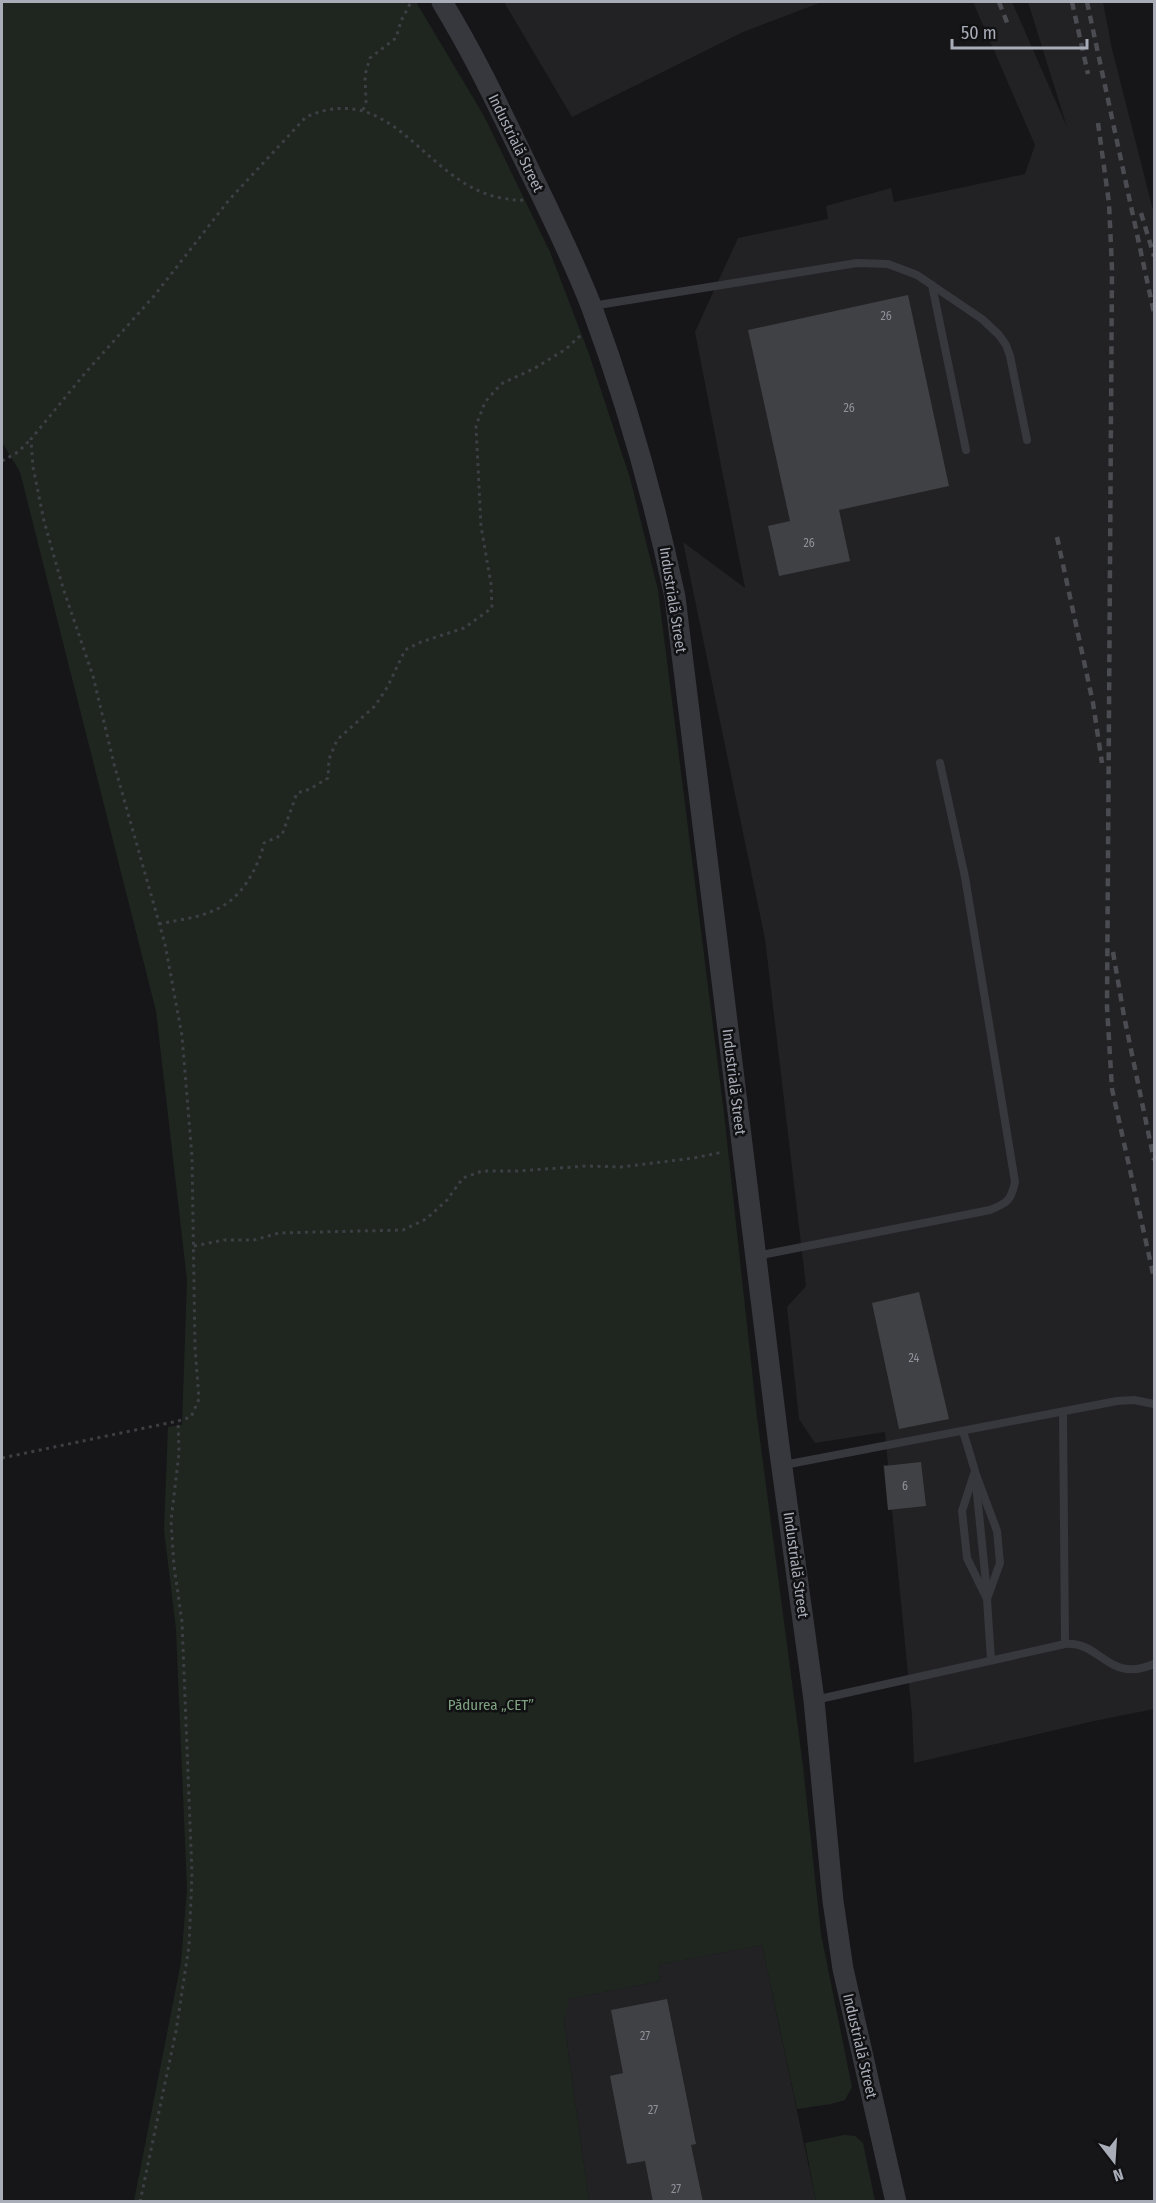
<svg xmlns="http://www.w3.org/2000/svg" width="1156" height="2203" viewBox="0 0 1156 2203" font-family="'Fira Sans Condensed',sans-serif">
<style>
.built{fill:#222225}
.green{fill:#1e261f}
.building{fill:#404145}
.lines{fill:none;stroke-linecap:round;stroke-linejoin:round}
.path{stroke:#3d3f44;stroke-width:3;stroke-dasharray:3 4.5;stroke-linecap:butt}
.service{stroke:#37383d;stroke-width:8}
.tertiary{stroke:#37383d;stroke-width:21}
.rail{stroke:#4a4c52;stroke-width:4.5;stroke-dasharray:8 6;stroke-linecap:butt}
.labels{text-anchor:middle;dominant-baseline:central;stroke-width:5;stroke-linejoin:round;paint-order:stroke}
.number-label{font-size:12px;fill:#8e929b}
.street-label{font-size:15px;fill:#a8adb8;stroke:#111113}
.park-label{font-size:15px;fill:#7fa381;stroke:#111113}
</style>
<rect width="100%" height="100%" fill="#161618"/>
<g class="built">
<path d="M504 2H822L743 32 572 117Z"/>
<path d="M973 2H1012L1067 127 1028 2H1103L1112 49 1154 214V1709L1094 1721 914 1763 912 1715 892 1510H888L883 1465H888L885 1432 815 1443 799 1419 787 1307 806 1286 765 939 683 542 745 588 695 332 738 238 828 219 826 206 891 188 894 202 1025 174 1035 145Z"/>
<path d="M762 1945 816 2201H589L564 2022 568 1999 660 1981 657 1965Z"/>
</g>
<g class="green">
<path d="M2 2H416L484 116 550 252 589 354 630 478 658 590 724 1113 757 1417 803 1766 821 1934 852 2087 845 2100 831 2104 797 2109 762 1945 658 1965 660 1981 569 1999 564 2022 589 2201H134L181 1962 187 1889 176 1629 164 1530 168 1427 182 1425 187 1280 156 1011 20 472 2 442Z"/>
<path d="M844 2135 855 2136 863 2143 875 2201H816L805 2143Z"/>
</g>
<g class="building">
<path d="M908 295 949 486 839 510 850 561 779 576 768 526 790 521 748 330Z"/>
<path d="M919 1292 949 1419 899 1429 872 1303Z"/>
<path d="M921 1462 926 1506 888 1510 884 1466Z"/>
<path d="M667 1999 696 2144 691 2145 703 2202H653L645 2161 627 2164 610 2076 623 2073 611 2010Z"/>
</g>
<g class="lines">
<g class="path">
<path d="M363 110 366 102 365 75 370 58 396 38 401 21 411 2"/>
<path d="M2 461 18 452 31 439"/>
<path d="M159 924C177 920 198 918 215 910 241 899 258 869 264 843L282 835 297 793 310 789 328 778 329 759 337 740 375 706 388 686 405 650 421 642 464 628 492 608 491 584 481 526 476 426 485 402 501 384 535 368 566 349 582 334"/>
<path d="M194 1246 224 1240H254L279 1233 403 1230 426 1219 447 1200 463 1178 482 1171H518L587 1166 621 1167 694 1158 723 1152"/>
<path d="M2 1458 178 1421 191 1417 199 1399 195 1347 192 1157 182 1036 165 944 114 764 93 676 63 588 44 521 33 467 31 439 86 372 154 296 229 200 306 117C394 78 424 183 501 198 509 199 516 201 524 200"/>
<path d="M140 2202 176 2031 189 1946 192 1874 182 1622 174 1566 171 1521 179 1453 178 1421"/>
</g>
<g class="service">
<path d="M932 285 966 450"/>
<path d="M592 306 857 263 888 264 917 275 982 319 999 335 1006 345 1010 356 1027 440"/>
<path d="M756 1256 990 1210C1007 1203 1011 1201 1015 1182L965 877 940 763"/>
<path d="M1063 1412 1065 1644"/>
<path d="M963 1431 975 1471 962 1511 967 1558 987 1599 991 1660"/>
<path d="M784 1465 1117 1401 1134 1400 1154 1404"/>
<path d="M975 1472 997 1531 1000 1563 987 1599"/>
<path d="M976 1484 987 1593"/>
<path d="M815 1700 1065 1644C1102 1641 1107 1684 1154 1664"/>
</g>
<path class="tertiary" d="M442 2C472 51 497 103 522 155 546 205 572 256 592 308 627 403 654 499 675 597L779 1446 814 1700 833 1901 843 1969 896 2202"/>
<g class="rail">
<path d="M999 2 1008 25"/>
<path d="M1072 2 1088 74"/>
<path d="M1087 2 1154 313"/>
<path d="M1098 123 1109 203 1112 269 1107 1007 1112 1089 1154 1278"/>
<path d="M1141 213 1154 256"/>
<path d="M1057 537 1093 703 1102 763"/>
<path d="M1113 952 1124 1016 1154 1160"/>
</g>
</g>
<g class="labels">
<g class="number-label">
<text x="886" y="316">26</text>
<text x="849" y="408">26</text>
<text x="809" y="543">26</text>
<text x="914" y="1358">24</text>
<text x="905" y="1486">6</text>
<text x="645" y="2036">27</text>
<text x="653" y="2110">27</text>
<text x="676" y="2189">27</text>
</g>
<g class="street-label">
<text transform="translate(516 143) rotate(64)">Industrială Street</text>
<text transform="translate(673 600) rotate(81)">Industrială Street</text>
<text transform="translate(734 1082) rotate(83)">Industrială Street</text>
<text transform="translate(796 1565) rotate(82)">Industrială Street</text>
<text transform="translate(860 2046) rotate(77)">Industrială Street</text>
</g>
<g class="park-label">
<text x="491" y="1705">Pădurea „CET”</text>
</g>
</g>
<rect width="1156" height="2203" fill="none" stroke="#a8adb8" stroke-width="6"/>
<g transform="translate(1114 2161) rotate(163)" stroke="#111113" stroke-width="4.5" paint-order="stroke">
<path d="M0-4.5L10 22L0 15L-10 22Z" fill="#a8adb8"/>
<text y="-9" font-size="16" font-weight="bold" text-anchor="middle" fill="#a8adb8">N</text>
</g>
<path d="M952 39v9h135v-9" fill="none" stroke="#a8adb8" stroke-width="3"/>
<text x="961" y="39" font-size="18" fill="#a8adb8" stroke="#111113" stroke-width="4.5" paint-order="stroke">50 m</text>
</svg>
